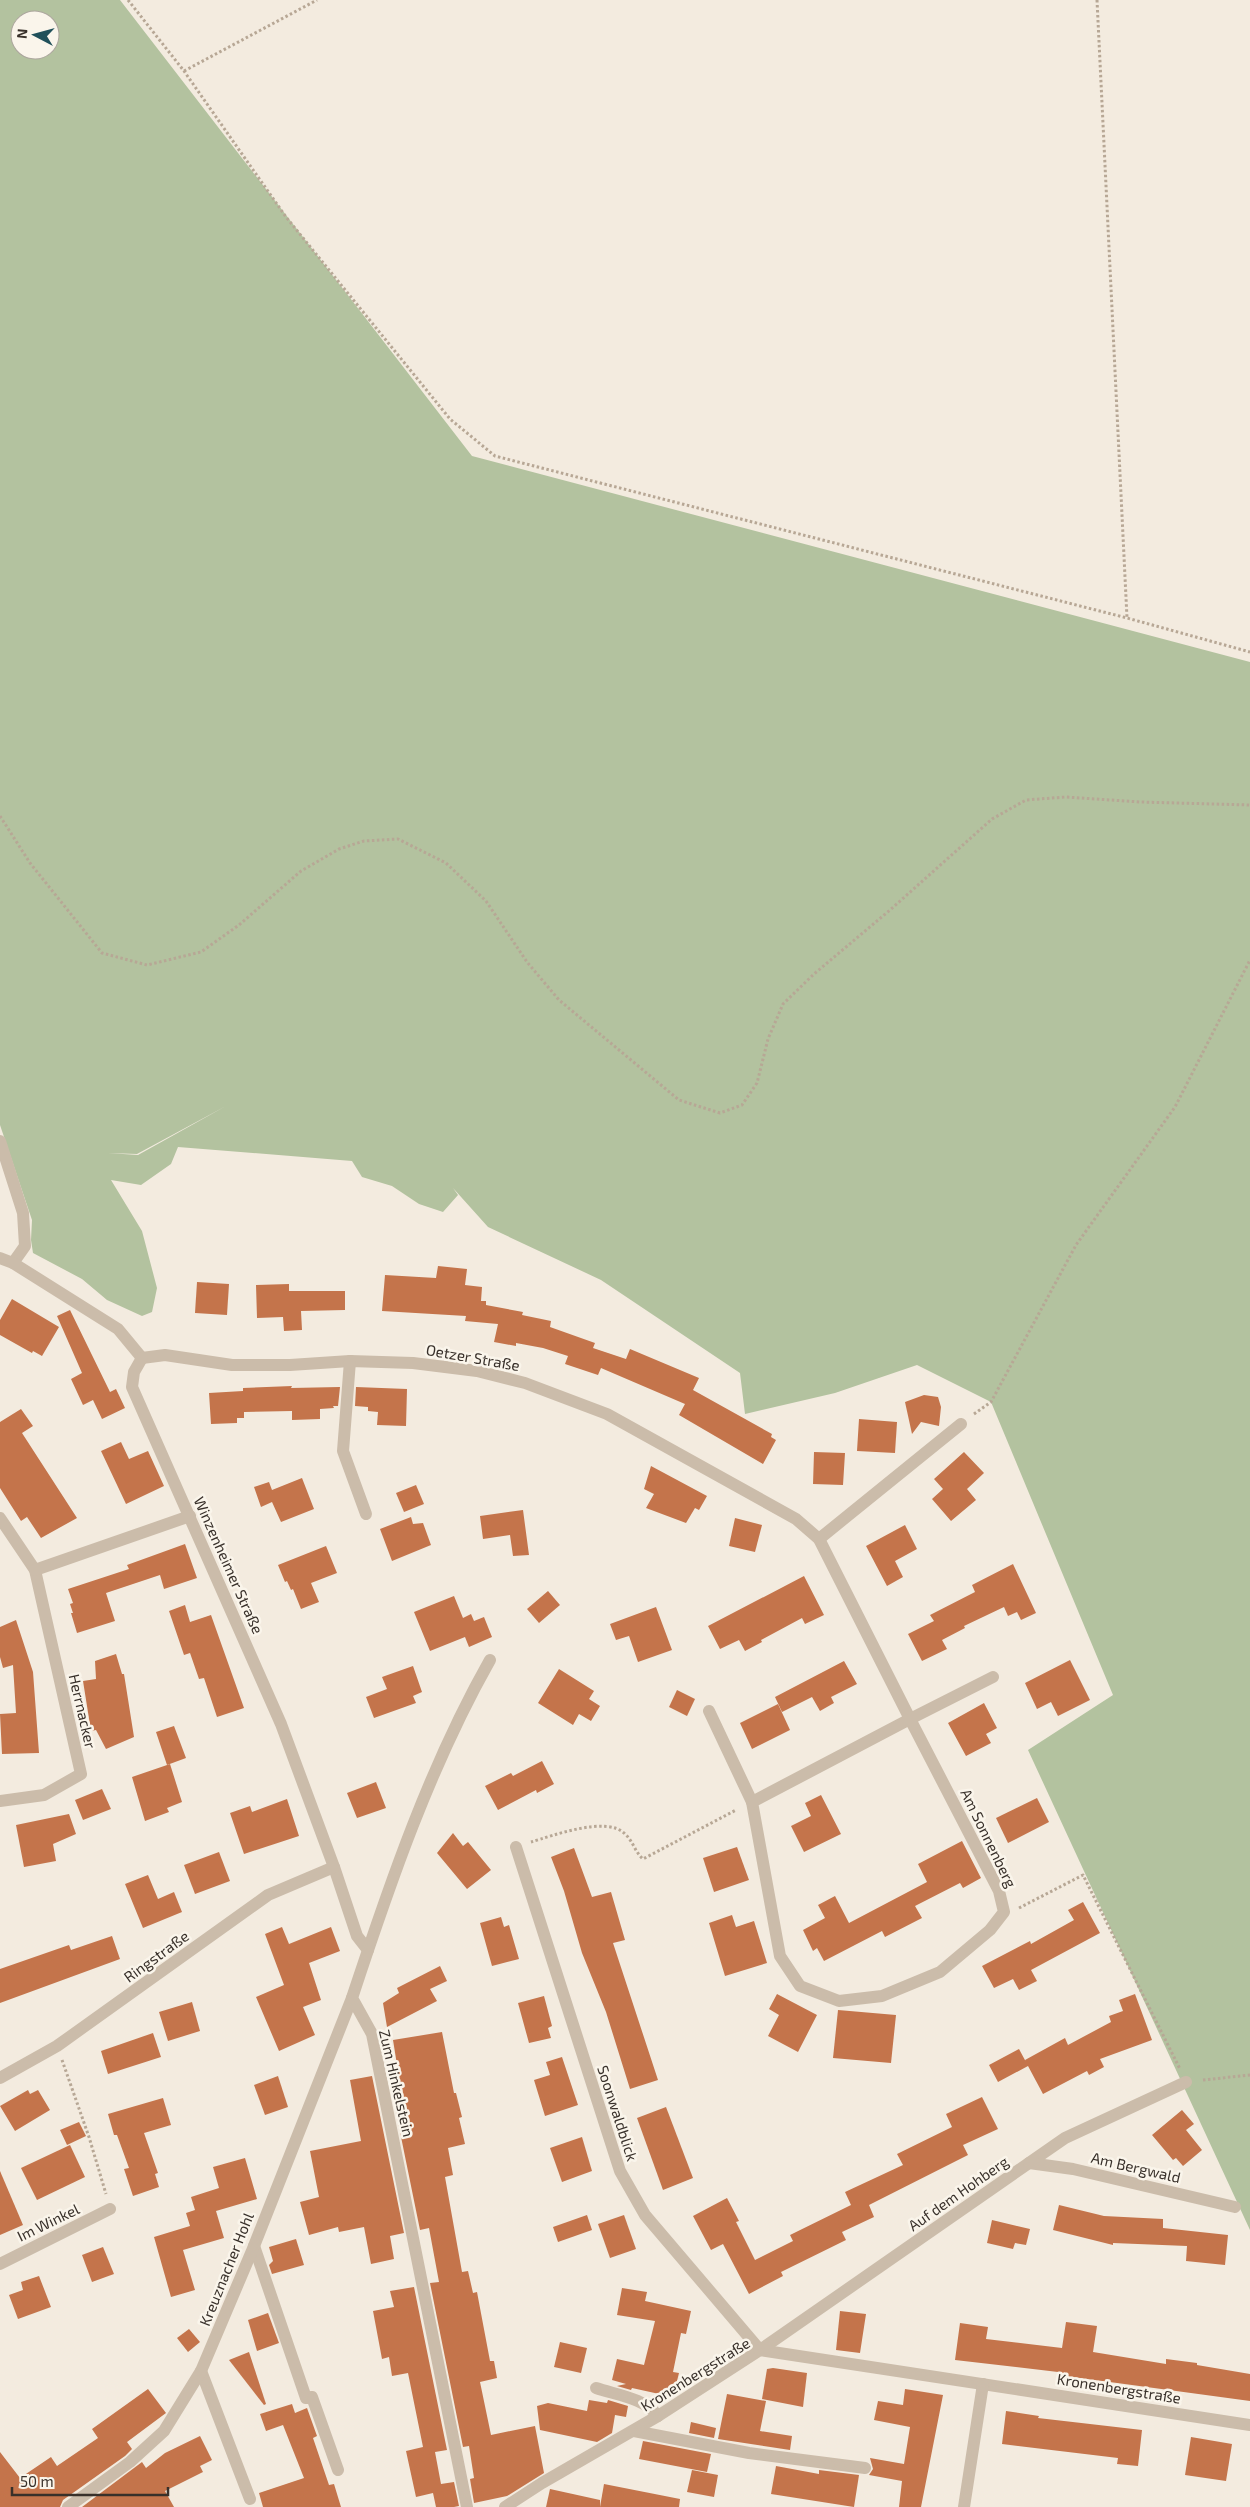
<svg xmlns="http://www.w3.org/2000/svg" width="1250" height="2507" viewBox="0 0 1250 2507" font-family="'Exo 2',sans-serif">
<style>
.green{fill:#b3c29f;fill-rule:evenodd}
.building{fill:#c4744b}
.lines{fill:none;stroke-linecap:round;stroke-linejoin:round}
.path{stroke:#b7a795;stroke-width:3;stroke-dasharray:2.5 2.5;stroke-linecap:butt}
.minor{stroke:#cbbcaa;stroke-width:12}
.labels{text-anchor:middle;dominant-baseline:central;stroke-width:5;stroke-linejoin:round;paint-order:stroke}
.street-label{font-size:15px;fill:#38302a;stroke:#faf5eb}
</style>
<rect width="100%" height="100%" fill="#f3ebdf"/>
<path class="green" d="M0 0H120L472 456 1250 662V2230L1028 1750 1113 1695 991 1402 917 1365 835 1393 745 1414 740 1373 601 1280 488 1227 453 1188 458 1195 443 1212 419 1204 392 1186 362 1177 352 1161 178 1147 171 1164 141 1185 111 1180 142 1231 157 1288 152 1312 142 1316 107 1300 82 1279 33 1253 31 1240 32 1220 0 1125ZM20 20H50V50H20ZM226 1106 138 1155 108 1153 137 1154Z"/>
<g class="building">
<path d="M438 1266 467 1269 465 1285 482 1287 481 1301H486V1305L523 1312 522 1315 551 1321 550 1327 595 1343 593 1348 626 1359 630 1349 699 1378 693 1390 772 1434 771 1437 776 1440 763 1464 679 1415 685 1404 601 1368 598 1375 565 1364 568 1356 543 1348 516 1343V1346L494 1342 498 1324 465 1321 466 1316 382 1311 385 1275 436 1278Z"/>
<path d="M197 1282 229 1284 227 1315 195 1313Z"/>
<path d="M289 1284V1291H345V1310L301 1311 302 1330 284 1331 283 1317 257 1318 256 1285Z"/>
<path d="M12 1299 59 1327 42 1356 33 1351 32 1353 0 1335V1320Z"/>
<path d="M70 1310 110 1392 116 1389 125 1408 102 1419 93 1400 83 1405 71 1379 82 1373 57 1316Z"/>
<path d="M292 1386 291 1388 340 1387 338 1406H333L334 1408 320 1409V1419L292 1420V1411L244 1412V1418H237V1423L211 1424 209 1393 243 1391V1388Z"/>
<path d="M356 1387 407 1389 406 1426 377 1425 378 1412 368 1411V1407L355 1406Z"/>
<path d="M924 1395 938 1397 941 1407 939 1426 921 1422 912 1434 905 1402Z"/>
<path d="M21 1409 33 1426 22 1433 77 1518 41 1538 27 1517 21 1521 0 1488V1422Z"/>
<path d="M859 1419 897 1422 895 1453 857 1451Z"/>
<path d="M121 1442 129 1459 148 1451 164 1486 126 1504 101 1451Z"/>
<path d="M814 1452 845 1453 843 1485 813 1484Z"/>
<path d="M964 1452 984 1473 967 1489 976 1500 951 1521 932 1499 943 1489 934 1479Z"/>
<path d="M651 1466 707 1496 699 1510 695 1508 686 1523 646 1508 654 1494 644 1489Z"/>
<path d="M302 1478 314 1509 281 1522 272 1502 261 1507 254 1487 269 1482 272 1490Z"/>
<path d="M416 1485 424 1504 404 1512 396 1493Z"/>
<path d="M523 1510 529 1555 513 1556 510 1535 483 1539 480 1516Z"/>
<path d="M411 1517 413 1524 423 1523 431 1545 392 1561 380 1529Z"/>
<path d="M735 1518 762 1525 755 1552 729 1546Z"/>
<path d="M905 1525 917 1549 895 1561 903 1577 887 1586 866 1546Z"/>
<path d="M185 1544 197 1578 164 1589 160 1575 106 1593 115 1621 77 1633 71 1613H73L70 1604 73 1603 68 1589 129 1569 127 1565Z"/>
<path d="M326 1546 337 1573 311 1583 319 1602 301 1609 293 1589 291 1590 287 1581 285 1582 278 1565Z"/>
<path d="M1013 1564 1036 1613 1021 1620 1017 1612 1008 1616 1004 1607 964 1626 965 1628 942 1640 947 1649 922 1661 908 1634 934 1621 930 1615 975 1592 972 1585Z"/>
<path d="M804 1576 824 1615 805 1624 802 1618 761 1640 762 1642 745 1651 739 1640 720 1649 708 1626Z"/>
<path d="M548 1591 560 1605 539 1623 527 1609Z"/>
<path d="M454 1596 463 1618 471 1614 474 1621 484 1617 492 1637 469 1647 465 1637 430 1651 414 1612Z"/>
<path d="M185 1605 190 1622 211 1615 244 1708 217 1717 204 1678 199 1679 190 1653 184 1655 169 1611Z"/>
<path d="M656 1607 672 1650 638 1662 629 1636 616 1640 610 1624Z"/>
<path d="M16 1620 33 1672 39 1753 2 1754 0 1714 16 1713 13 1665 3 1668 0 1657V1627Z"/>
<path d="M116 1654 122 1674H124L134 1737 106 1749 96 1730 91 1731 83 1681 96 1679 95 1661Z"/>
<path d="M1070 1660 1090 1700 1058 1716 1051 1702 1037 1709 1025 1683Z"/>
<path d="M844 1661 857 1684 831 1697 834 1703 820 1711 812 1697 782 1712 775 1697Z"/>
<path d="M413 1666 422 1692 413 1696 416 1703 374 1718 366 1697 387 1689 382 1677Z"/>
<path d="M559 1669 594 1691 589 1699 600 1706 591 1721 579 1714 573 1725 538 1703Z"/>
<path d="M677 1690 695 1699 687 1716 669 1707Z"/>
<path d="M984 1703 997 1728 986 1734 991 1743 966 1756 948 1723Z"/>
<path d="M778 1704 790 1730 752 1749 740 1723Z"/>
<path d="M174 1726 186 1758 167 1765 156 1732Z"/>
<path d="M542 1761 554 1784 537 1793 536 1790 498 1810 485 1786 511 1773 513 1776Z"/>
<path d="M170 1764 182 1802 167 1808 169 1812 145 1821 132 1777Z"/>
<path d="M376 1782 386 1808 357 1818 347 1793Z"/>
<path d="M102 1789 111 1809 83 1820 75 1800Z"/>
<path d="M821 1795 841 1834 804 1852 791 1826 811 1816 805 1803Z"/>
<path d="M1037 1798 1049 1822 1008 1843 996 1818Z"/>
<path d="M287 1799 299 1836 244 1854 230 1813 250 1806 252 1812Z"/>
<path d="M69 1814 76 1834 53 1844 56 1861 24 1867 16 1825Z"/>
<path d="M453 1833 463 1846 468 1842 491 1870 467 1889 437 1853Z"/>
<path d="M962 1841 981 1878 963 1888 960 1883 915 1906 922 1918 885 1937 882 1931 824 1961 817 1948 813 1951 803 1930 825 1918 818 1905 835 1896 849 1923 927 1882 918 1864Z"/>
<path d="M737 1847 749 1880 714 1892 703 1858Z"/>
<path d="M574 1848 592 1897 611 1892 625 1940 613 1943 658 2080 630 2089 606 2012 582 1953 564 1891 551 1857Z"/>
<path d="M219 1852 230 1881 195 1894 184 1865Z"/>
<path d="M148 1875 158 1899 174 1892 182 1912 143 1928 125 1884Z"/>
<path d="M1083 1902 1100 1933 1031 1970 1037 1981 1019 1990 1013 1979 994 1988 982 1966 1030 1941 1031 1944 1074 1920 1068 1910Z"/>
<path d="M732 1915 736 1927 754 1921 767 1963 725 1976 709 1923Z"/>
<path d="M501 1917 504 1927 509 1925 519 1959 492 1966 480 1923Z"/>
<path d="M282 1927 289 1944 331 1927 340 1951 309 1963 321 2000 303 2007 315 2035 279 2051 256 1997 284 1985 265 1934Z"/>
<path d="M112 1936 120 1959 0 2003V1969L69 1945 71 1950Z"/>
<path d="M440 1966 447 1981 430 1989 437 2001 387 2027 383 2003 399 1993 397 1988Z"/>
<path d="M777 1994 817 2015 798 2052 768 2036 779 2015 769 2009Z"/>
<path d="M1135 1994 1152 2040 1100 2059 1104 2067 1089 2075 1087 2071 1043 2094 1028 2066 998 2082 989 2065 1019 2049 1026 2062 1025 2060 1065 2038 1068 2045 1111 2022 1109 2016 1123 2011 1119 2000Z"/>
<path d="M544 1996 552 2026 548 2028 551 2038 529 2043 518 2003Z"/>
<path d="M192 2002 200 2031 168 2041 159 2012Z"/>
<path d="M838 2010 896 2015 891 2063 833 2058Z"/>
<path d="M442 2032 454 2093H456L462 2117 459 2118 465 2144 448 2148 453 2175 445 2177 462 2272 468 2271 473 2293 477 2292 490 2361H494L497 2378 480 2382 491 2435 535 2426 544 2473 507 2496 474 2503 470 2479 474 2478 469 2446 463 2447 430 2283 439 2282 429 2228 420 2230 388 2073 398 2071 393 2040Z"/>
<path d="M153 2033 161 2057 108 2074 101 2051Z"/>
<path d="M562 2057 578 2105 545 2116 534 2080 550 2075 546 2062Z"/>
<path d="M278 2076 288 2107 265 2115 254 2085Z"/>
<path d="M372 2076 404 2233 390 2236 394 2259 371 2264 364 2227 339 2232 338 2227 309 2235 300 2202 319 2197 310 2151 361 2141 350 2080Z"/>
<path d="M28 2090 30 2094 38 2090 50 2110 15 2131 0 2106Z"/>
<path d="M982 2097 998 2129 963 2145 968 2155 869 2205 874 2217 842 2232 846 2240 781 2272 783 2276 749 2294 723 2244 711 2250 693 2216 727 2198 739 2221 736 2222 755 2260 793 2241 790 2235 851 2205 845 2192 903 2165 897 2154 952 2127 946 2114Z"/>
<path d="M163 2098 171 2125 144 2133 158 2173 155 2174 159 2187 133 2196 124 2169 129 2168 117 2135H114L108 2114Z"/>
<path d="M666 2107 693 2178 663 2190 637 2118Z"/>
<path d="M1182 2110 1194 2124 1186 2130 1202 2150 1183 2166 1176 2158 1173 2160 1152 2135Z"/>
<path d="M79 2122 86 2136 67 2145 60 2130Z"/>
<path d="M582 2137 592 2171 562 2182 550 2148Z"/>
<path d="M70 2145 85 2177 37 2200 21 2168Z"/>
<path d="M245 2158 257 2199 216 2211 224 2238 183 2250 195 2290 171 2297 154 2237 190 2226 186 2213 195 2210 191 2197 219 2188 213 2167Z"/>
<path d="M0 2171 23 2225 0 2235Z"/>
<path d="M1059 2205 1104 2216 1163 2219V2228L1228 2235 1225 2265 1186 2261 1187 2246 1113 2243V2245L1053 2230Z"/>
<path d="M587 2215 592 2230 558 2242 553 2227Z"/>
<path d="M624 2215 636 2249 610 2258 598 2224Z"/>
<path d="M992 2220 1030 2229 1026 2245 1015 2243 1013 2249 987 2243Z"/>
<path d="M296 2239 304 2265 272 2274 269 2265 273 2261 269 2247Z"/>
<path d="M103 2247 114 2274 92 2282 82 2255Z"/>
<path d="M39 2276 51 2307 18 2319 9 2295 23 2290 21 2282Z"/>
<path d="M414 2287 447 2450 435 2452 441 2484 454 2482 459 2506 454 2507H436L433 2493 416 2497 406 2451 423 2447 408 2373 392 2376 389 2357 382 2359 373 2311 394 2307 390 2291Z"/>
<path d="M622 2288 647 2292 645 2301 691 2311 686 2334 681 2333 673 2372 679 2373 673 2397 632 2388 631 2390 617 2386 626 2384 612 2380 617 2359 644 2365 655 2321 617 2315Z"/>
<path d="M840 2311 866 2314 860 2353 836 2350Z"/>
<path d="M268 2313 279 2343 257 2351 248 2320Z"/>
<path d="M1066 2322 1097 2326 1093 2352 1166 2364V2359L1197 2363V2365L1250 2374V2401L1058 2375V2372L955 2360 960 2323 988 2327 986 2339 1062 2348Z"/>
<path d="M189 2329 200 2342 188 2352 177 2338Z"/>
<path d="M560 2342 587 2348 581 2373 554 2367Z"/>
<path d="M249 2352 266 2404 264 2405 229 2360Z"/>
<path d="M773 2368 807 2373 803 2407 762 2399 767 2369Z"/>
<path d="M148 2389 166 2413 127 2442 132 2449 125 2456 63 2500 60 2507H0V2452L20 2478 51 2457 57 2466 98 2438 92 2429Z"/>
<path d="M905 2389 943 2395 921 2507H899L902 2481 869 2475 873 2469 870 2458 904 2464 910 2427 874 2420 878 2401 903 2405Z"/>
<path d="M727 2394 766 2401 760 2431 792 2436 790 2450 718 2439Z"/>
<path d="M589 2400 607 2403 608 2400 628 2406 626 2417 615 2415 612 2433 597 2442 540 2430 537 2406 548 2403 587 2411Z"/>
<path d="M292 2404 295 2413 307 2408 317 2436 313 2438 329 2485 334 2484 341 2507H263L259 2493 304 2478 283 2425 266 2431 260 2414Z"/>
<path d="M1006 2411 1039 2416 1038 2418 1142 2430 1138 2466 1117 2464 1118 2458 1002 2444Z"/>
<path d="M691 2422 716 2428 714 2438 689 2433Z"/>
<path d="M200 2436 212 2460 200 2466 203 2472 165 2491 174 2507H82L142 2462 146 2468 165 2453Z"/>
<path d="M1191 2437 1232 2444 1226 2481 1185 2475Z"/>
<path d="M643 2441 711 2454 707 2472 639 2459Z"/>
<path d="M776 2466 819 2474V2470L859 2475 854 2507 771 2494Z"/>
<path d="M692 2470 718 2475 714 2497 687 2492Z"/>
<path d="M604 2484 680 2499 679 2507H600Z"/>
<path d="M550 2489 600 2500V2507H546Z"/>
</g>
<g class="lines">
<g class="path">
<path d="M128 0 184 71 286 217 450 419 495 456 1127 618 1250 652"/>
<path d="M1097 0 1127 618"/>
<path d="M184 71 317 0"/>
<path d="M0 816 30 863 102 953 147 965 201 952 239 925 301 871 339 849 364 841 398 839 446 863 486 901 527 962 559 1000 679 1100 720 1113 742 1105 757 1083 768 1039 783 1004 814 974 890 910 992 819 1026 800 1066 797 1140 802 1250 805"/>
<path d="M974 1414 991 1402 1076 1245 1175 1107 1250 960"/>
<path d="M531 1842C552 1836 607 1815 625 1834 633 1841 635 1852 643 1859L736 1810"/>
<path d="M1019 1908 1083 1875 1180 2069"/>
<path d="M62 2060 89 2137 106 2194"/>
<path d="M1203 2080 1250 2075"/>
</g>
<g class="minor">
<path d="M0 1141 23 1213 25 1246 13 1263"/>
<path d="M0 1258 13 1263 118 1329 142 1358"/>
<path d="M142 1358 165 1355 232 1365H290L350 1361 413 1363 477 1371 525 1383 607 1414 796 1519 819 1539 910 1719 752 1802 780 1956 800 1986 839 2001 882 1996 940 1972 990 1930 1004 1912 999 1891 910 1719 993 1677"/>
<path d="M142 1358 134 1372 132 1387 281 1724 334 1867 357 1936 368 1950"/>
<path d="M350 1361 343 1451 366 1514"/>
<path d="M0 1518 35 1570 81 1774 44 1795 0 1801"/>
<path d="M819 1539 961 1424"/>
<path d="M35 1570 190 1516"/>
<path d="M709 1711 752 1802"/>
<path d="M516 1847 620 2171 645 2215 760 2350 1065 2138 1186 2082"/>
<path d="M0 2078 57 2046 268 1895 334 1867"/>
<path d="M1029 2163 1073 2169 1235 2207"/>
<path d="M254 2246 306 2398 312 2397 338 2470"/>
<path d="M0 2264 110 2209"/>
<path d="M201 2371 250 2499"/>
<path d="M596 2388C617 2395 644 2398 658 2416"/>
<path d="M634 2431 749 2453 865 2468"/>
<path d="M68 2507 130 2462 164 2431 201 2371 254 2246 352 1998"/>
<path d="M467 2507 372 2034 352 1998C390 1883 430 1766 490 1660"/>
<path d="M505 2507 542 2483 658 2416 760 2350 1250 2425"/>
<path d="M964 2507 983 2384"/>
</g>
</g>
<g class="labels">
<g class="street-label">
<text transform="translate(473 1357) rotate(10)">Oetzer Straße</text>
<text transform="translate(229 1565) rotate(66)">Winzenheimer Straße</text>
<text transform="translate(83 1711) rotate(77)">Herrnacker</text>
<text transform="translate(989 1838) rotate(64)">Am Sonnenberg</text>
<text transform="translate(156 1956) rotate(-36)">Ringstraße</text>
<text transform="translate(397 2083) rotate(77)">Zum Hinkelstein</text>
<text transform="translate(618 2113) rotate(72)">Soonwaldblick</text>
<text transform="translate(1136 2167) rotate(13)">Am Bergwald</text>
<text transform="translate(958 2193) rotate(-35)">Auf dem Hohberg</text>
<text transform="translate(48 2222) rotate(-26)">Im Winkel</text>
<text transform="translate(226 2269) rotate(-68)">Kreuznacher Hohl</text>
<text transform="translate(695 2374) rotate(-32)">Kronenbergstraße</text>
<text transform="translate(1119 2388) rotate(9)">Kronenbergstraße</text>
</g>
</g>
<g transform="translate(35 35) rotate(276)"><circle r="24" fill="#faf5eb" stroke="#aca69e"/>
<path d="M0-4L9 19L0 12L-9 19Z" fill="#20505a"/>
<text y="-8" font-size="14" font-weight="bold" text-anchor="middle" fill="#38302a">N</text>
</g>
<path d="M12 2487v8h156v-8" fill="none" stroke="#38302a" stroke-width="2.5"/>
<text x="20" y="2487" font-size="15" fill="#38302a" stroke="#faf5eb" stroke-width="4" paint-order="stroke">50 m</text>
</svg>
